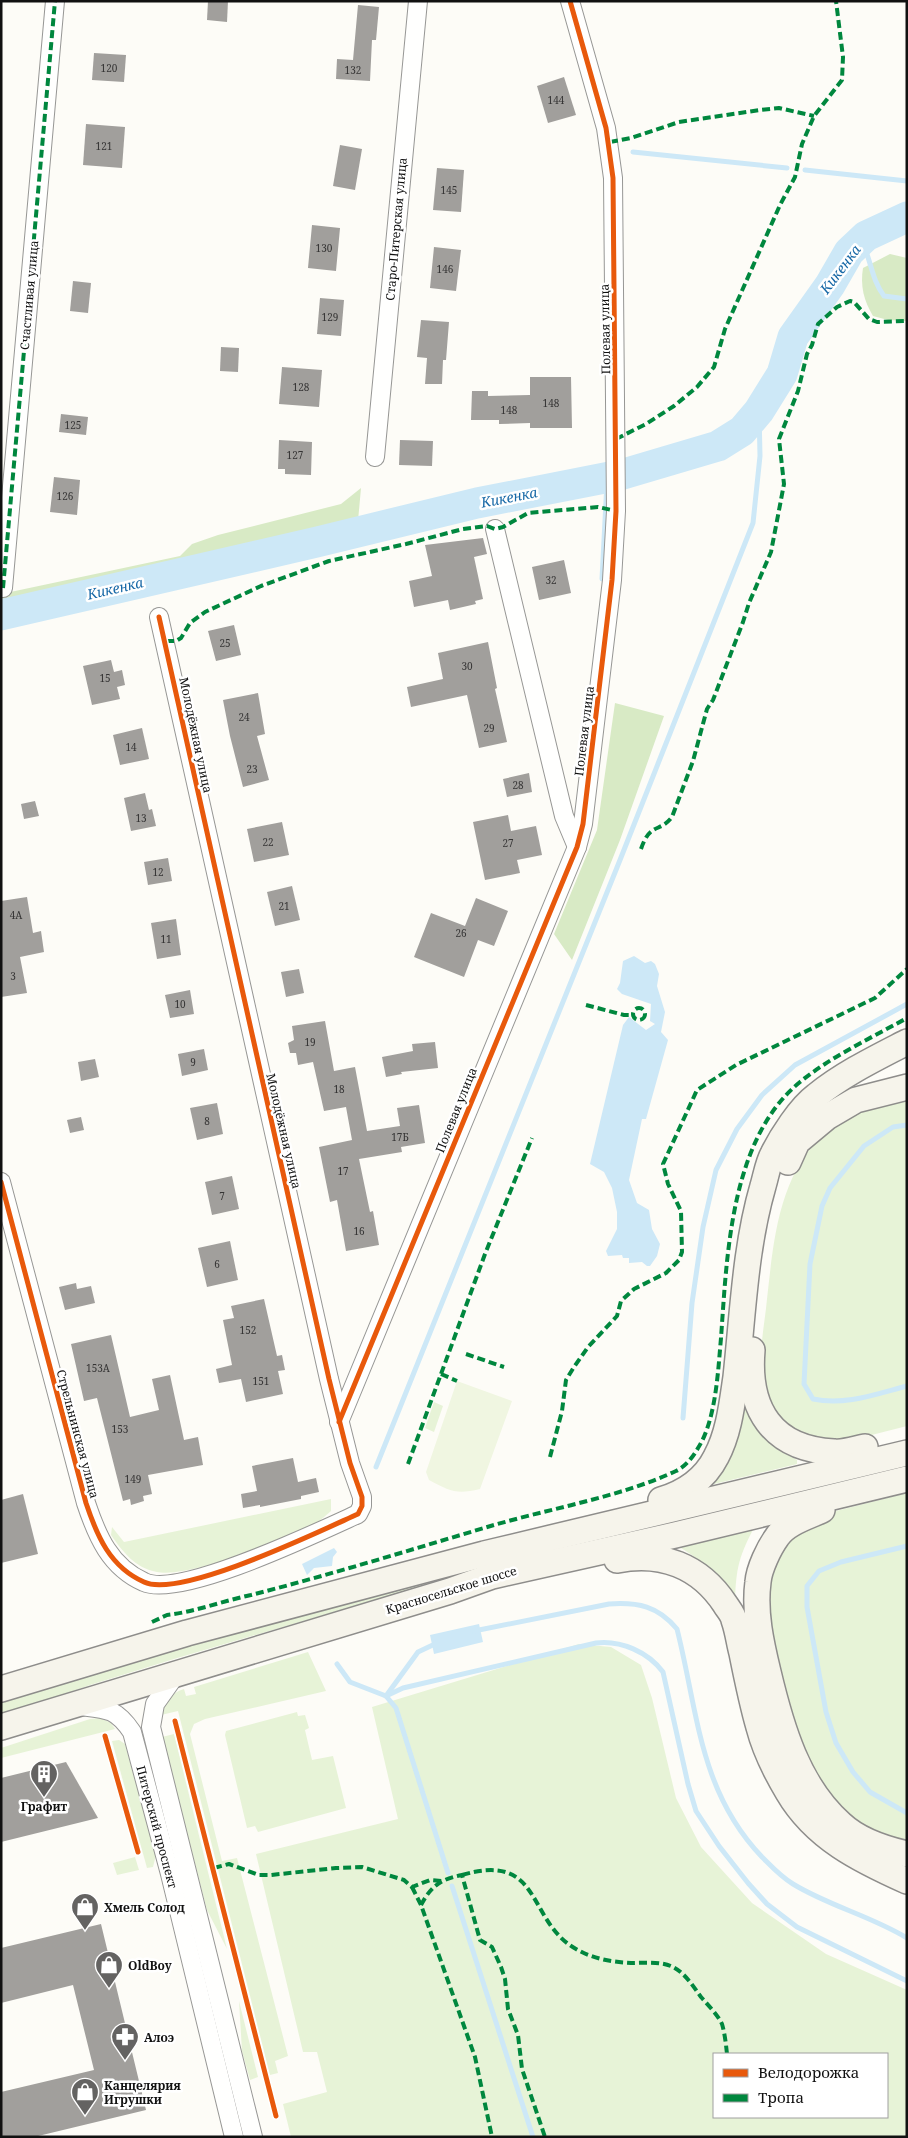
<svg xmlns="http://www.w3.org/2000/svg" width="908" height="2138" viewBox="0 0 908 2138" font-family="'Noto Serif',serif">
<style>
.green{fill:#e7f3d7;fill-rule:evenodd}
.forest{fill:#d8eac5}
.pitch{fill:#f0f6e1}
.water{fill:#cde8f7}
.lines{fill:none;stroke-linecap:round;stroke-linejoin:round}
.stream{stroke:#cde8f7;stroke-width:5}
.river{stroke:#cde8f7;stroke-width:31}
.building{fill:#a19f9c}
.street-casing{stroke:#979795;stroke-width:20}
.secondary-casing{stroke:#8e8d8b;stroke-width:28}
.street{stroke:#fffffe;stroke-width:18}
.secondary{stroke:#f6f4eb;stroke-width:25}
.quiet{stroke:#00873e;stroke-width:4;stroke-dasharray:8 4;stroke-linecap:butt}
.cycleway-casing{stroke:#fff;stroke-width:8}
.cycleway{stroke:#e8590c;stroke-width:5}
.labels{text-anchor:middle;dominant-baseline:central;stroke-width:5;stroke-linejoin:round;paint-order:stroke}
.number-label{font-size:10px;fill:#353434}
.street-label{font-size:12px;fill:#111;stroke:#fff}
.poi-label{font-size:12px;font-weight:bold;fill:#111;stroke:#fff;text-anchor:start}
.water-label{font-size:14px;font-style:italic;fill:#1768a6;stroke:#fff}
</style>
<rect width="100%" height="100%" fill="#fdfcf7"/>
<g class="green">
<path d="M595 471 599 473V483L591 487 471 508 1 618V609Z"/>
<path d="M907 1095V1426L844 1442 804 1438 772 1415C769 1400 761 1382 761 1367 760 1345 765 1321 767 1299 774 1237 779 1173 828 1129 847 1111 882 1101 907 1095Z"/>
<path d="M434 1402 443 1406 434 1432 425 1428Z"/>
<path d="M743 1402C755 1431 770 1444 797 1460V1464L714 1484 711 1478Z"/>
<path d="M907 1493V1844H906L847 1819 802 1764 763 1607 776 1552 789 1537 828 1513Z"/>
<path d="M331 1499V1511C326 1515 321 1520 316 1523 287 1539 188 1579 157 1572 135 1568 123 1552 111 1535L112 1527 124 1542Z"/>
<path d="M756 1524C739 1556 736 1567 735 1603 717 1578 706 1562 679 1547Z"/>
<path d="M554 1547 174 1659 90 1685 1 1717V1700L167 1650Z"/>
<path d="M579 1644 611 1647 641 1665 652 1698 676 1798 701 1847 752 1903 826 1954 907 1990V2137H291L283 2104 327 2092 317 2052H303L256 1854 398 1819 372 1707ZM714 2054H887V2117H714Z"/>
<path d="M308 1652 326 1691 205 1719 194 1724 190 1734 222 1861 237 1858 288 2056 275 2061 278 2073 270 2075 178 1711 161 1715C161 1704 173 1692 184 1689L186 1696 196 1694 194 1687Z"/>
<path d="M297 1712 298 1716 305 1715 309 1728 305 1730 312 1760 333 1756 346 1808 258 1832 255 1826 247 1828 225 1735 226 1731Z"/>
<path d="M100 1718 111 1723 115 1729 1 1758V1748L90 1719Z"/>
<path d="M174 1734 227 1949 207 1910 162 1737Z"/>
<path d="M119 1740 125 1744 156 1855 153 1867 147 1868 112 1741Z"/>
<path d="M135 1857 139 1870 117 1875 113 1863Z"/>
<path d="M239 2001 258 2077 250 2080 242 2051Z"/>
</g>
<g class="forest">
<path d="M890 254 907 258V321L888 320 873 316C864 301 860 286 863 268Z"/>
<path d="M361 488 358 521 190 566 1 609V594L180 556 192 544 218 535 341 504Z"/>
<path d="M615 703 664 716 620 840 572 960 554 934 597 830Z"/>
</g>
<path class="pitch" d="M457 1381 512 1401 480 1489C456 1495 450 1491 429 1480L426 1472Z"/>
<g class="water">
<path d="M634 956 645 963 651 961 655 964 659 974 657 986 665 1012 661 1032 668 1040 646 1119H642L629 1180 637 1203 649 1210 652 1229 660 1244 657 1256 650 1266H647L642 1262 629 1263V1258H623L622 1255 608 1256 606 1251 617 1229V1212L612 1188 604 1172 590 1164 623 1025 629 1017 646 1030 655 1024 650 1021 651 1004 622 994 617 989 620 983 623 961Z"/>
<path d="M334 1548 337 1552 333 1557 332 1566 314 1568 307 1575 302 1564Z"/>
<path d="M479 1624 483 1642 434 1654 430 1635Z"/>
</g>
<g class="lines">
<g class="stream">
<path d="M633 152 787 168"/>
<path d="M805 170 907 181"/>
<path d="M861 240C871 258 871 279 884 296L907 299"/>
<path d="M602 579 607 482"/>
<path d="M907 1125 893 1127 864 1146 830 1188 822 1206 810 1264 804 1384 813 1399C845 1406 876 1394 907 1386"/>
<path d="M683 1418 692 1303 703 1227 716 1170 737 1129 762 1095 795 1065 907 1004"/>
<path d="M376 1467 620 860 753 523 760 456 759 411"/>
<path d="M907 1546 841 1562 819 1571 807 1586V1607L826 1712 836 1743 853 1772 870 1792 907 1813"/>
<path d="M474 1631 609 1604C638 1602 658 1606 677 1629 698 1712 699 1791 762 1857 772 1867 781 1877 793 1884 829 1906 871 1916 907 1938"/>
<path d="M337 1664 350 1682 386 1696 396 1708 448 1873"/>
<path d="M386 1696 418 1652 437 1643"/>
<path d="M386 1696 403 1688 596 1643C621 1640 648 1652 663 1672L688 1784 696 1811 719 1846 748 1883 767 1904 797 1927 907 1981"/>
<path d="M452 1886 533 2137"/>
</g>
<path class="river" d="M1 615 317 542 477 503 620 475 718 446 742 431 759 411 782 374 793 337 830 285 849 252 866 236 907 217"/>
</g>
<g class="building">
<path d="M208 1H228L227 22 207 20Z"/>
<path d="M358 5 379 7 376 40H372L370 81 336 79 337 59 353 60Z"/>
<path d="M94 53 126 55 124 82 92 80Z"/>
<path d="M564 77 576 115 548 123 537 86Z"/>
<path d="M86 124 125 127 122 168 83 165Z"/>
<path d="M340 145 362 149 355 190 333 186Z"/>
<path d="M437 168 464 170 461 212 433 210Z"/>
<path d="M312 225 340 228 336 271 308 268Z"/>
<path d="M434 247 461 250 456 291 430 288Z"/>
<path d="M73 281 91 283 88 313 70 311Z"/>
<path d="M320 298 344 300 341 336 317 334Z"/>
<path d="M421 320 449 322 446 360H443L442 384H425L427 358 417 357Z"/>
<path d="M221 347 239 348 238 372 220 371Z"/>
<path d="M282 367 322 370 319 407 279 404Z"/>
<path d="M530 377H571L572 428H530V423L499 424V420H471L472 391H488V396L530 395Z"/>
<path d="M61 414 88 417 86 435 59 432Z"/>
<path d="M279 440 312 442 311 475 285 474V469H278Z"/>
<path d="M400 440 433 441 432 466 399 465Z"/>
<path d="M54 477 80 480 77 515 50 512Z"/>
<path d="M483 538 487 554 474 557 483 599 475 601 476 604 450 610 448 600 414 607 409 581 432 576 425 545Z"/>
<path d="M564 560 571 593 539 600 532 567Z"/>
<path d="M234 625 241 655 216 661 208 631Z"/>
<path d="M488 642 497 688 495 689 507 742 479 748 467 695 411 707 407 687 443 679 438 653Z"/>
<path d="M111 660 114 672 122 670 125 685 117 687 120 699 92 705 83 666Z"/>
<path d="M258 693 265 734 257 736 269 780 243 787 230 736 223 700Z"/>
<path d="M142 728 149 759 120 765 113 735Z"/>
<path d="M529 773 532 792 507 797 503 779Z"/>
<path d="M145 793 149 810 152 809 156 826 131 831 124 798Z"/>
<path d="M35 801 39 816 24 819 21 804Z"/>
<path d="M508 815 511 831 536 826 542 855 517 860 520 873 485 880 473 822Z"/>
<path d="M282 822 289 855 254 862 247 829Z"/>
<path d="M168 858 172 881 148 885 144 862Z"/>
<path d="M292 886 300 920 275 926 267 892Z"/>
<path d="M27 897 33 933 41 931 44 952 20 957 27 993 1 997V901Z"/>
<path d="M476 898 508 911 494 946 478 940 464 977 414 957 431 913 465 926Z"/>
<path d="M176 919 181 955 157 959 151 923Z"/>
<path d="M299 969 304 993 286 997 281 972Z"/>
<path d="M190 990 194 1014 170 1018 165 995Z"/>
<path d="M325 1021 334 1071 355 1067 367 1131 400 1126 397 1108 419 1105 425 1143 401 1147 402 1152 359 1159 370 1212 373 1211 379 1245 346 1251 337 1200 330 1202 319 1147 352 1140 346 1107 324 1111 313 1062 298 1065 296 1053H290L288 1043 294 1040 292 1026Z"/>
<path d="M435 1042 438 1068 401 1072 402 1074 386 1077 382 1057 413 1051 412 1044Z"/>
<path d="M204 1049 208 1070 182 1076 178 1054Z"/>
<path d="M95 1059 99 1077 81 1081 78 1062Z"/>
<path d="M217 1103 223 1134 197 1140 190 1108Z"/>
<path d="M81 1117 84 1130 70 1133 67 1120Z"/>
<path d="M232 1176 239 1209 212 1215 205 1182Z"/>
<path d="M230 1241 238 1280 207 1287 198 1248Z"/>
<path d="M76 1283 77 1289 91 1286 95 1303 65 1310 59 1287Z"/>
<path d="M264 1299 277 1356 282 1355 285 1370 278 1371 283 1394 246 1402 241 1379 219 1383 216 1369 232 1365 223 1320 234 1318 231 1306Z"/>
<path d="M111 1335 130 1417 159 1410 152 1379 170 1375 184 1440 198 1437 203 1465 148 1475 152 1494 143 1496 144 1501 131 1505 130 1499 123 1501 97 1398 84 1401 71 1344Z"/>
<path d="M293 1458 298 1482 316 1478 319 1492 301 1496V1499L260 1507V1505L243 1508 241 1494 257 1491 252 1466Z"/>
<path d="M23 1494 38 1554 1 1563V1500Z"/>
<path d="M66 1762 98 1818 1 1842V1778Z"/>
<path d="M101 1924 146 2110 34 2137H1V2092L94 2070 73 1985 1 2003V1948Z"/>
</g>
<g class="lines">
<defs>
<g id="street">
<path d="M375 457 418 1"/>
<path d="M495 529 564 816 577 847"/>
<path d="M3 588 55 1"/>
<path d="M1 1182 86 1503C97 1536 110 1567 144 1582 180 1599 320 1531 358 1514L362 1506V1497L350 1463 329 1379 159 617"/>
<path d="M339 1422 577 847 583 824 612 580 616 511 613 178 606 128 570 1"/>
<path d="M177 1673 155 1704 151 1727 253 2137"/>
<path d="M80 1706C106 1709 116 1708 132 1732L170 1874 234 2137"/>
</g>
<g id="secondary">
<path d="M788 1162 797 1142 827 1117 856 1100 907 1087"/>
<path d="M752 1350C747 1409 772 1449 834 1452 844 1453 855 1449 865 1447"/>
<path d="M661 1500C684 1493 705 1479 716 1457 729 1433 732 1404 736 1377 743 1313 745 1248 763 1186 766 1176 768 1163 773 1154 782 1136 800 1108 816 1096 843 1074 876 1058 907 1042"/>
<path d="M822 1510C807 1517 786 1523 777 1537 769 1548 759 1569 758 1582 754 1612 761 1643 768 1672 781 1727 798 1786 841 1824 858 1840 885 1849 907 1854"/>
<path d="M617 1560C661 1551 700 1566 725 1604 728 1609 733 1614 734 1620 738 1631 739 1642 742 1653 747 1678 752 1703 759 1727 765 1750 776 1772 788 1792 815 1838 860 1860 907 1881"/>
<path d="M1 1689 187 1633 484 1554 907 1453"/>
<path d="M1 1727 450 1591 492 1576 675 1535 907 1479"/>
</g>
</defs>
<use href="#street" class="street-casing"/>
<use href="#secondary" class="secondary-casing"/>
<use href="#street" class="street"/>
<use href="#secondary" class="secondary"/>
<g class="quiet">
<path d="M610 142 631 138 679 122 760 110 779 108 814 116"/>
<path d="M616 439 646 424 674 406 697 387 714 367 725 329 780 205 795 177 802 144 814 116 842 80 843 57 836 1"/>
<path d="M3 588 55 1"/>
<path d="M166 641H176L181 638 190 623 205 612 261 586 329 561 406 544 463 529 487 526 495 529 503 527 528 513 598 507 616 511"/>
<path d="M641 849C650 822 660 833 672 817L693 761 707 709 713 700 743 622 749 603 771 552 784 484 779 439 798 391 807 354 812 345 818 324 837 307 850 301 854 302 869 319 877 322 907 321"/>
<path d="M586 1005 624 1015H633"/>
<circle cx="639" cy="1014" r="6"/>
<path d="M466 1354 504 1367"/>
<path d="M441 1374 457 1381"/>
<path d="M550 1457 562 1411 566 1380 574 1367 588 1347 617 1316 621 1301 634 1289 666 1273 679 1260 682 1252 681 1211 668 1184 663 1164 697 1090 736 1065 875 998 907 969"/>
<path d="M408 1464 485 1254 532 1138"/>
<path d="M152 1622 167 1615C194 1612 223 1601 251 1595 329 1575 407 1551 484 1528 546 1509 618 1498 676 1471 685 1467 693 1457 698 1448 716 1420 718 1371 721 1338 727 1256 730 1139 800 1082 832 1056 871 1038 907 1018"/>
<path d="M214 1868 229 1864 259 1875H271L336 1868 362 1867 404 1880 412 1887 430 1880 442 1881"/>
<path d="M462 1875C543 1851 526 1921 576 1949 593 1959 612 1962 631 1963 644 1963 661 1961 673 1967 685 1973 693 1986 701 1997 708 2005 718 2015 722 2024 725 2034 726 2045 727 2054"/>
<path d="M412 1887 421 1905 475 2057 492 2137"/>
<path d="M421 1905C431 1886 441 1879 462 1875L480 1940 492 1947 501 1967 505 1979 508 2009 518 2035 522 2069 545 2137"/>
</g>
<defs>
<g id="cycleway">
<path d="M1 1182 86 1503C97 1536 110 1567 144 1582 180 1599 320 1531 358 1514L362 1506V1497L350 1463 329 1379 159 617"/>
<path d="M339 1422 577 847 583 824 612 580 616 511 613 178 606 128 570 1"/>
<path d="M175 1721 276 2116"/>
<path d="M105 1736 138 1852"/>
</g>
</defs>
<use href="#cycleway" class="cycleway-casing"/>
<use href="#cycleway" class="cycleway"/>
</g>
<defs>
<symbol id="building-pin" viewBox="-11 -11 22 30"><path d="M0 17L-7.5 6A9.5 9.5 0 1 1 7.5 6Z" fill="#646362" stroke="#fff"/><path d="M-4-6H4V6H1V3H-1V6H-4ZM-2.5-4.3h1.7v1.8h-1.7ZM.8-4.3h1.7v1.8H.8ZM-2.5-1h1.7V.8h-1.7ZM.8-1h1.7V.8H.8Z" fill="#fff"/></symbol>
<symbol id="shop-pin" viewBox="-11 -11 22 30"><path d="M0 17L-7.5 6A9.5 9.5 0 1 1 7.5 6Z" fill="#646362" stroke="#fff"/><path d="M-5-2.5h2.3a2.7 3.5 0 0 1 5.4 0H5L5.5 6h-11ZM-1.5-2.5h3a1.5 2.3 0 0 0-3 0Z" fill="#fff"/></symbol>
<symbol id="pharmacy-pin" viewBox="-11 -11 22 30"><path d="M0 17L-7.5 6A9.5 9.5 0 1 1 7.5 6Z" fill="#646362" stroke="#fff"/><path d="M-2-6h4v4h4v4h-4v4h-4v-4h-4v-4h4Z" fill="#fff"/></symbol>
</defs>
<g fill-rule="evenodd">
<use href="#building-pin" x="28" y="1758" width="32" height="43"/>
<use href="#shop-pin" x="69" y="1891" width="32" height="43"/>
<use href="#shop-pin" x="93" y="1949" width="32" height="43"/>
<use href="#pharmacy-pin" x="109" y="2021" width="32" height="43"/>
<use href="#shop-pin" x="69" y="2076" width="32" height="43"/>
</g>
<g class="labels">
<g class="number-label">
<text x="109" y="68">120</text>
<text x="353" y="70">132</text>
<text x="556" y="100">144</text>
<text x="104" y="146">121</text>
<text x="449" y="190">145</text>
<text x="324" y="248">130</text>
<text x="445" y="269">146</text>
<text x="330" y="317">129</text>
<text x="301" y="387">128</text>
<text x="551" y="403">148</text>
<text x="509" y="410">148</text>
<text x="73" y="425">125</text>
<text x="295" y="455">127</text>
<text x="65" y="496">126</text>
<text x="551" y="580">32</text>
<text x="225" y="643">25</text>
<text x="467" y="666">30</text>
<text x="105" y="678">15</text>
<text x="244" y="717">24</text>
<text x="489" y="728">29</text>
<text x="131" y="747">14</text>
<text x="252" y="769">23</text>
<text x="518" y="785">28</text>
<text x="141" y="818">13</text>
<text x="268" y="842">22</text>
<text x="508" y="843">27</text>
<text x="158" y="872">12</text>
<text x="284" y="906">21</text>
<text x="16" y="915">4А</text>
<text x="461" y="933">26</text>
<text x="166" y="939">11</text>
<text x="13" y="976">3</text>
<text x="180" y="1004">10</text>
<text x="310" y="1042">19</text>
<text x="193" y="1062">9</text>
<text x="339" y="1089">18</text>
<text x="207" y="1121">8</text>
<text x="400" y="1137">17Б</text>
<text x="343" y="1171">17</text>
<text x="222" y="1196">7</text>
<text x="359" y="1231">16</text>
<text x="217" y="1264">6</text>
<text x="248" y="1330">152</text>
<text x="98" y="1368">153А</text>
<text x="261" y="1381">151</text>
<text x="120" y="1429">153</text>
<text x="133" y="1479">149</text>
</g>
<g class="street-label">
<text transform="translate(396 229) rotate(-85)">Старо-Питерская улица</text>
<text transform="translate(29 295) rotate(-85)">Счастливая улица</text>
<text transform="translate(605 329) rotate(-91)">Полевая улица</text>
<text transform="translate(584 731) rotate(-83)">Полевая улица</text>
<text transform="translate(196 735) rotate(78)">Молодёжная улица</text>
<text transform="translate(456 1110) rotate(-68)">Полевая улица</text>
<text transform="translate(284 1131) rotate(77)">Молодёжная улица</text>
<text transform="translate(78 1434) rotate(75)">Стрельнинская улица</text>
<text transform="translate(451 1590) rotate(-17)">Красносельское шоссе</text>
<text transform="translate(157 1827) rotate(75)">Питерский проспект</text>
</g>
<g class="poi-label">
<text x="44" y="1806" text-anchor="middle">Графит</text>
<text x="104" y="1907">Хмель Солод</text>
<text x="128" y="1965">OldBoy</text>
<text x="144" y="2037">Алоэ</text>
<text x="104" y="2085">Канцелярия<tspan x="104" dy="14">Игрушки</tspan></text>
</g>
<g class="water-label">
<text transform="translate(840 269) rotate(-53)">Кикенка</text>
<text transform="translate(509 497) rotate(-11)">Кикенка</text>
<text transform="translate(115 588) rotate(-13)">Кикенка</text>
</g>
</g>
<rect width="908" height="2138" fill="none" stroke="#111111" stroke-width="5"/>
<rect x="713" y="2053" width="175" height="65" fill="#ffffff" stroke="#a0a0a0"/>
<rect x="723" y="2069" width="25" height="8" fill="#e8590c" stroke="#a0a0a0"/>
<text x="758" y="2078" font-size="15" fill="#111111">Велодорожка</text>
<rect x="723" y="2094" width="25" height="8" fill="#00873e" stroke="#a0a0a0"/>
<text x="758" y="2103" font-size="15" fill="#111111">Тропа</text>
</svg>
